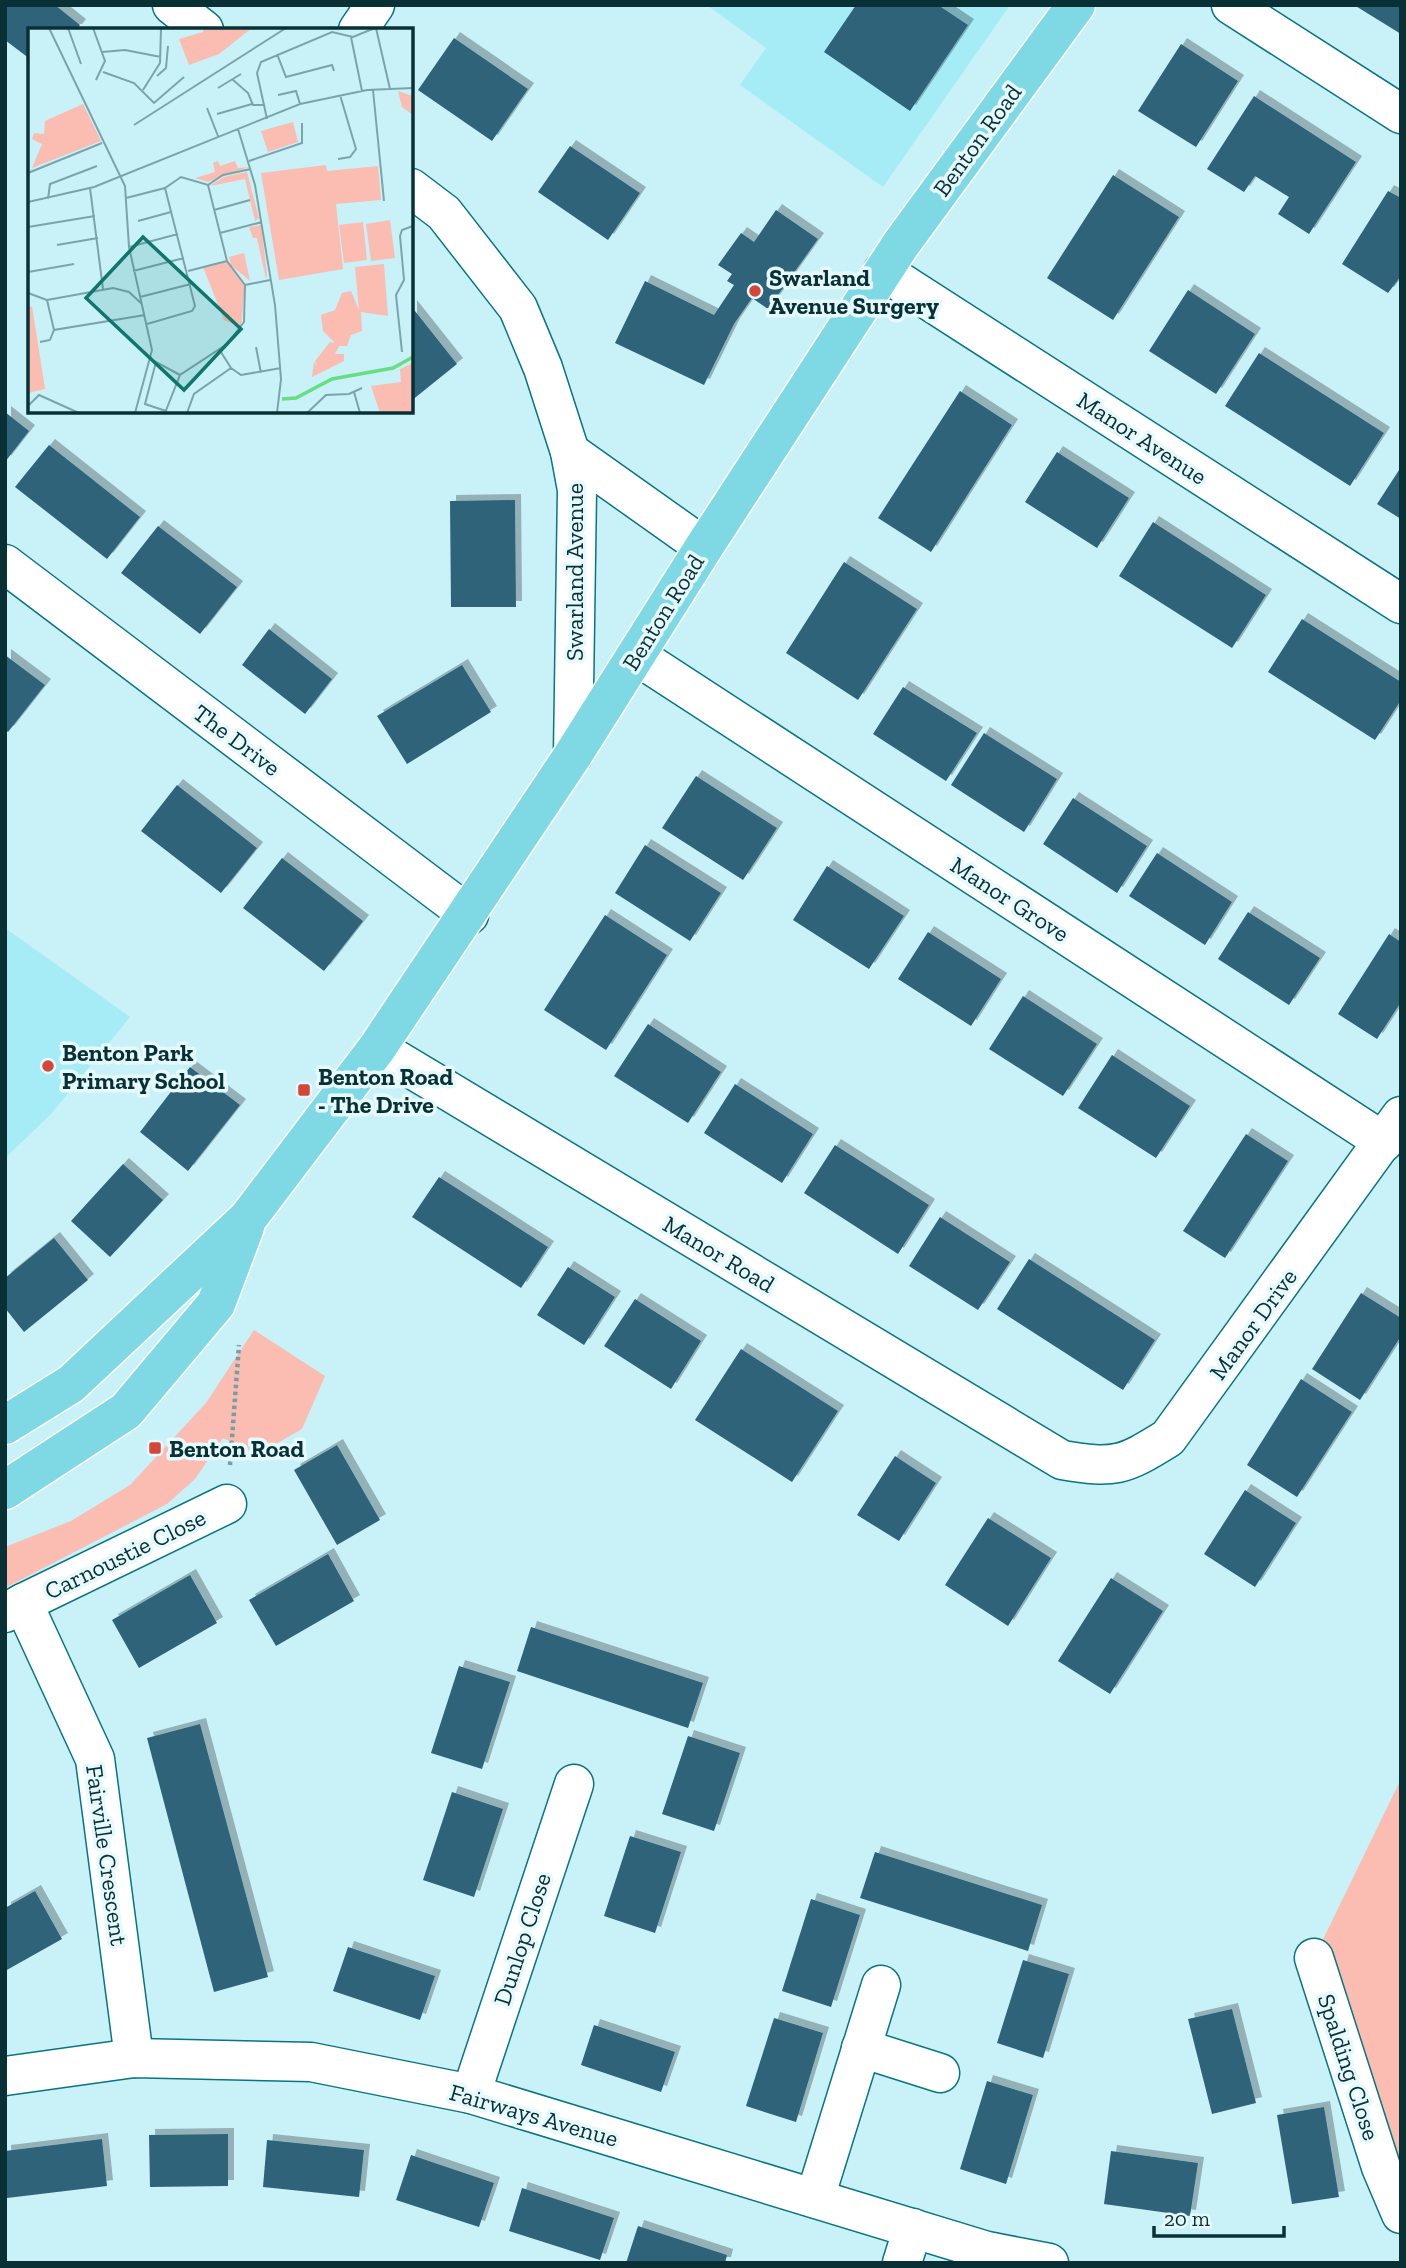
<svg xmlns="http://www.w3.org/2000/svg" width="1406" height="2268" viewBox="0 0 1406 2268" font-family="'Zilla Slab',serif">
<style>
.built{fill:#a6ecf7}
.green{fill:#fbbcb2}
.building{fill:#2f637a;filter:url(#shadow)}
.lines{fill:none;stroke-linecap:round;stroke-linejoin:round}
.minor-casing{stroke:#087583;stroke-width:41}
.primary-casing{stroke:#fff;stroke-width:41}
.path{stroke:#769fa5;stroke-width:4.5;stroke-dasharray:3.5 3.5;stroke-linecap:butt}
.minor{stroke:#fff;stroke-width:38}
.primary{stroke:#7fd9e5;stroke-width:38}
.poi-dot{fill:#d34639;stroke:#e6fafe;stroke-width:2.5}
.labels{text-anchor:middle;dominant-baseline:central;stroke-width:7;stroke-linejoin:round;paint-order:stroke}
.street-label{font-size:24px;fill:#083035;stroke:#e6fafe}
.poi-label{font-size:24px;font-weight:bold;fill:#083035;stroke:#e6fafe;text-anchor:start}
.inset-river{fill:none;stroke:#68de82;stroke-width:3.5}
.inset-road{fill:none;stroke:#7ba4aa;stroke-width:2}
.view{fill:#0f766e;fill-opacity:0.15;stroke:#0f766e;stroke-width:3.5}
.inset-edge{fill:none;stroke:#083035;stroke-width:3.5}
</style>
<defs>
<filter id="shadow"><feDropShadow dx="6" dy="-6" stdDeviation="0" flood-color="#0004"/></filter>
</defs>
<rect width="100%" height="100%" fill="#c8f1f8"/>
<g class="built">
<path d="M1010 5 883 187 740 85 766 48 708 6Z"/>
<path d="M5 928 130 1017 51 1114 5 1158Z"/>
</g>
<g class="green">
<path d="M254 1330 325 1376 302 1429 258 1454 223 1438 195 1479 167 1504 5 1588V1547L71 1521 130 1485 206 1403Z"/>
<path d="M1401 1779V2214L1314 1958Z"/>
</g>
<g class="building">
<path d="M5 5H55L80 25 76 30H30V59L5 40Z"/>
<path d="M856 5H938L968 25 910 111 824 52Z"/>
<path d="M1354 5H1401V34Z"/>
<path d="M454 38 528 89 492 141 418 90Z"/>
<path d="M1181 44 1238 81 1196 147 1138 111Z"/>
<path d="M1254 96 1356 162 1309 234 1278 214 1289 197 1255 176 1244 192 1207 169Z"/>
<path d="M570 146 640 193 608 240 538 192Z"/>
<path d="M1113 175 1179 217 1113 320 1047 278Z"/>
<path d="M1388 191 1401 198V276L1388 293 1342 264Z"/>
<path d="M776 210 818 239 768 309 752 298 734 324 704 385 615 343 645 281 714 315 734 285 727 281 732 274 718 265 741 233 754 242Z"/>
<path d="M1188 290 1255 334 1216 394 1149 351Z"/>
<path d="M411 306 457 364 411 401Z"/>
<path d="M1259 353 1384 433 1350 486 1225 406Z"/>
<path d="M960 391 1012 425 931 552 878 518Z"/>
<path d="M5 412 29 431 5 462Z"/>
<path d="M49 445 140 517 107 559 15 487Z"/>
<path d="M1057 452 1129 498 1097 548 1025 502Z"/>
<path d="M1401 467V519L1377 504Z"/>
<path d="M515 500 516 607H451L450 501Z"/>
<path d="M1153 522 1266 595 1232 648 1119 576Z"/>
<path d="M158 526 237 587 200 634 121 573Z"/>
<path d="M844 562 917 609 858 700 786 653Z"/>
<path d="M1302 619 1401 682V700L1375 740 1268 672Z"/>
<path d="M269 629 332 679 305 714 242 665Z"/>
<path d="M5 655 45 685 8 732 5 730Z"/>
<path d="M462 665 491 712 407 764 377 716Z"/>
<path d="M903 687 977 733 946 781 873 734Z"/>
<path d="M984 733 1057 779 1024 832 951 785Z"/>
<path d="M696 776 777 828 743 880 662 828Z"/>
<path d="M177 785 257 848 221 893 141 831Z"/>
<path d="M1073 798 1147 846 1117 893 1043 844Z"/>
<path d="M645 845 721 893 690 941 615 893Z"/>
<path d="M1157 853 1232 902 1205 945 1129 896Z"/>
<path d="M282 858 363 921 324 971 243 908Z"/>
<path d="M827 866 904 916 869 969 793 920Z"/>
<path d="M1248 912 1320 958 1289 1005 1218 959Z"/>
<path d="M605 915 667 955 606 1050 544 1010Z"/>
<path d="M928 932 1001 979 971 1026 898 979Z"/>
<path d="M1389 934 1401 942V1002L1377 1039 1338 1014Z"/>
<path d="M1023 996 1097 1044 1063 1096 989 1049Z"/>
<path d="M648 1024 721 1072 688 1123 614 1076Z"/>
<path d="M1112 1055 1190 1106 1156 1158 1078 1108Z"/>
<path d="M190 1067 240 1105 188 1171 140 1132Z"/>
<path d="M735 1084 813 1134 782 1183 704 1133Z"/>
<path d="M1246 1134 1288 1161 1225 1258 1183 1231Z"/>
<path d="M835 1145 929 1205 898 1254 804 1193Z"/>
<path d="M123 1164 163 1200 110 1257 71 1221Z"/>
<path d="M439 1177 548 1247 521 1288 412 1217Z"/>
<path d="M940 1217 1010 1262 978 1310 909 1266Z"/>
<path d="M54 1238 88 1280 24 1332 5 1308V1278Z"/>
<path d="M1029 1259 1155 1340 1123 1390 997 1309Z"/>
<path d="M568 1267 615 1297 584 1345 537 1315Z"/>
<path d="M1361 1293 1401 1318V1336L1360 1400 1312 1369Z"/>
<path d="M635 1299 701 1341 671 1389 604 1346Z"/>
<path d="M741 1349 838 1411 792 1482 695 1420Z"/>
<path d="M1301 1379 1352 1412 1297 1497 1247 1465Z"/>
<path d="M337 1445 380 1520 337 1545 294 1470Z"/>
<path d="M895 1456 936 1483 899 1541 857 1515Z"/>
<path d="M1245 1490 1296 1523 1255 1587 1204 1554Z"/>
<path d="M988 1518 1051 1558 1008 1626 945 1585Z"/>
<path d="M328 1554 354 1601 276 1646 249 1600Z"/>
<path d="M190 1575 217 1623 139 1668 112 1620Z"/>
<path d="M1111 1578 1163 1611 1110 1694 1058 1661Z"/>
<path d="M531 1627 703 1683 688 1728 517 1671Z"/>
<path d="M459 1666 510 1682 482 1769 431 1753Z"/>
<path d="M200 1724 268 1977 214 1992 147 1738Z"/>
<path d="M688 1736 740 1753 714 1831 662 1814Z"/>
<path d="M452 1792 503 1809 474 1897 423 1880Z"/>
<path d="M630 1836 681 1852 655 1933 604 1916Z"/>
<path d="M875 1852 1042 1905 1028 1951 860 1898Z"/>
<path d="M35 1891 62 1939 5 1971V1908Z"/>
<path d="M811 1899 860 1915 831 2007 782 1991Z"/>
<path d="M348 1947 435 1976 420 2020 333 1991Z"/>
<path d="M1023 1960 1069 1974 1043 2058 997 2043Z"/>
<path d="M1232 2009 1256 2103 1212 2114 1188 2019Z"/>
<path d="M774 2018 823 2033 796 2122 746 2106Z"/>
<path d="M594 2025 675 2052 661 2092 581 2065Z"/>
<path d="M987 2081 1033 2095 1006 2184 960 2169Z"/>
<path d="M1324 2107 1339 2197 1292 2204 1277 2115Z"/>
<path d="M228 2134V2186L150 2187 149 2135Z"/>
<path d="M102 2139 107 2186 7 2198 5 2151Z"/>
<path d="M267 2140 364 2150 359 2197 263 2187Z"/>
<path d="M1111 2151 1198 2163 1190 2216 1104 2204Z"/>
<path d="M411 2155 494 2183 479 2227 396 2200Z"/>
<path d="M522 2188 614 2218 600 2260 509 2231Z"/>
<path d="M638 2226 727 2255 725 2263H626Z"/>
</g>
<g class="lines">
<defs>
<g id="minor">
<path d="M172 5 204 30"/>
<path d="M1231 5 1401 114"/>
<path d="M358 30 375 5"/>
<path d="M411 188 444 213 518 308 543 368 570 452 577 490 573 755"/>
<path d="M883 271 1401 604"/>
<path d="M570 452 704 547"/>
<path d="M5 564 469 915"/>
<path d="M637 656 1384 1142"/>
<path d="M377 1048 1062 1460C1115 1469 1123 1466 1168 1438L1401 1116"/>
<path d="M23 1603 227 1504"/>
<path d="M5 1613 23 1603 95 1759 134 2058"/>
<path d="M1314 1958 1381 2167 1401 2214"/>
<path d="M861 2048 940 2073"/>
<path d="M5 2076 134 2058 311 2062 471 2094 987 2251 1049 2263"/>
<path d="M471 2094 574 1784"/>
<path d="M815 2198 881 1985"/>
<path d="M902 2263 913 2228"/>
</g>
<g id="primary">
<path d="M5 1425 71 1384 248 1218 377 1048 573 755 704 547 901 244 1076 5"/>
<path d="M5 1490 126 1411 216 1304 245 1227"/>
</g>
</defs>
<use href="#minor" class="minor-casing"/>
<use href="#primary" class="primary-casing"/>
<path class="path" d="M230 1465 239 1345"/>
<use href="#minor" class="minor"/>
<use href="#primary" class="primary"/>
</g>
<g class="poi-dot">
<circle cx="755" cy="291" r="7"/>
<circle cx="48" cy="1066" r="7"/>
<rect x="297" y="1083" width="14" height="14" rx="3.5"/>
<rect x="148" y="1441" width="14" height="14" rx="3.5"/>
</g>
<g class="labels">
<g class="street-label">
<text transform="translate(977 140) rotate(-54)">Benton Road</text>
<text transform="translate(1142 438) rotate(33)">Manor Avenue</text>
<text transform="translate(574 572) rotate(-90)">Swarland Avenue</text>
<text transform="translate(663 612) rotate(-58)">Benton Road</text>
<text transform="translate(237 740) rotate(37)">The Drive</text>
<text transform="translate(1010 899) rotate(33)">Manor Grove</text>
<text transform="translate(719 1254) rotate(31)">Manor Road</text>
<text transform="translate(1253 1324) rotate(-54)">Manor Drive</text>
<text transform="translate(125 1554) rotate(-26)">Carnoustie Close</text>
<text transform="translate(107 1855) rotate(82)">Fairville Crescent</text>
<text transform="translate(522 1939) rotate(-72)">Dunlop Close</text>
<text transform="translate(1349 2067) rotate(72)">Spalding Close</text>
<text transform="translate(534 2115) rotate(16)">Fairways Avenue</text>
</g>
<g class="poi-label">
<text x="769" y="277">Swarland<tspan x="769" dy="28">Avenue Surgery</tspan></text>
<text x="62" y="1052">Benton Park<tspan x="62" dy="28">Primary School</tspan></text>
<text x="318" y="1076">Benton Road<tspan x="318" dy="28">- The Drive</tspan></text>
<text x="169" y="1448">Benton Road</text>
</g>
</g>
<g transform="translate(28 28)">
<rect width="385" height="385" fill="#c8f1f8"/>
<path d="M175 0H224L191 26 161 37 151 11 175 4ZM370 63 385 68V87L374 79ZM55 76 73 113 4 140 14 116 4 111 6 105 16 106 17 93ZM265 94 270 114 240 124 233 103ZM190 133 192 138 207 133 210 140 221 139 180 154 167 150 187 144 185 135ZM298 137 299 143 350 138 353 172 308 176 315 241 251 252 233 145ZM219 144 231 190 227 193 217 151 182 158 196 149ZM362 192 367 230 343 233 338 196ZM335 194 339 232 316 235 311 197ZM233 197 239 246 238 251 229 210H225L221 199ZM216 225 222 253 203 237 201 229ZM199 233 217 257 213 300 196 292 175 239ZM356 236 360 288 333 284 334 303 323 307 319 318H311L307 326H316V333L284 349 286 334 290 339 287 333 302 314 307 315 295 303 293 287 307 282 314 265 323 263 331 282 327 239ZM4 278 17 361 0 365V280ZM385 335V385H352L343 358 373 354 372 341Z" fill="#fbbcb2"/>
<path class="inset-river" d="M254 371 268 370 304 351 365 340 385 329"/>
<path class="inset-road" d="M21 0 97 158 101 219 124 322 107 385M40 0 53 36M65 0 77 33 68 52M348 0 362 61M323 9 334 63M74 24 97 22 133 29M249 26 258 49 304 37 306 43M75 44 106 55 126 75 156 49M129 48 138 40 140 18M204 51 220 65 225 77H235M190 60 213 46M115 62 132 35 133 0M345 62 356 173M250 67 268 63 272 76M179 80 190 108M189 86 224 76M239 91 229 45 233 34 304 4 325 9 347 0M106 97 258 0M210 101 227 157 247 277 253 351 249 385M310 131 322 129 328 121 312 67M221 133 274 115V95M0 145 74 115M62 160 75 261M98 170 137 160 153 149 180 157 195 147 223 141M20 171 22 156 69 138M0 174 66 159 272 76 339 62 385 60M186 182 222 172M110 193 143 184M0 199 67 188M192 205 234 194M29 217 70 210M101 219 150 206M105 243 156 230M160 243 199 233M0 244 46 236M217 257 242 252M0 265 19 272 26 302M112 269 163 256M19 272 85 260 101 264 114 276M119 296 164 283 167 278 137 160M12 314 22 312 26 302 117 287M228 319 233 345M191 321 203 340 213 347 253 340M374 324 368 267 376 252 372 208 374 202 385 198M326 364 332 385M0 378 11 367 51 385M138 383 117 376 128 334 152 347M137 385 152 347 199 316 216 294 217 257 199 233 180 157M159 385 166 366 203 340M279 385 298 367 321 366 334 360"/>
<path class="view" d="M115 209 213 301 156 362 58 270Z"/>
<rect width="385" height="385" class="inset-edge"/>
</g>
<rect width="1406" height="2268" fill="none" stroke="#083035" stroke-width="14"/>
<path d="M1154 2226v10h130v-10" fill="none" stroke="#083035" stroke-width="3.5"/>
<text x="1164" y="2226" font-size="21" fill="#083035" stroke="#e6fafe" stroke-width="5" paint-order="stroke">20 m</text>
</svg>
